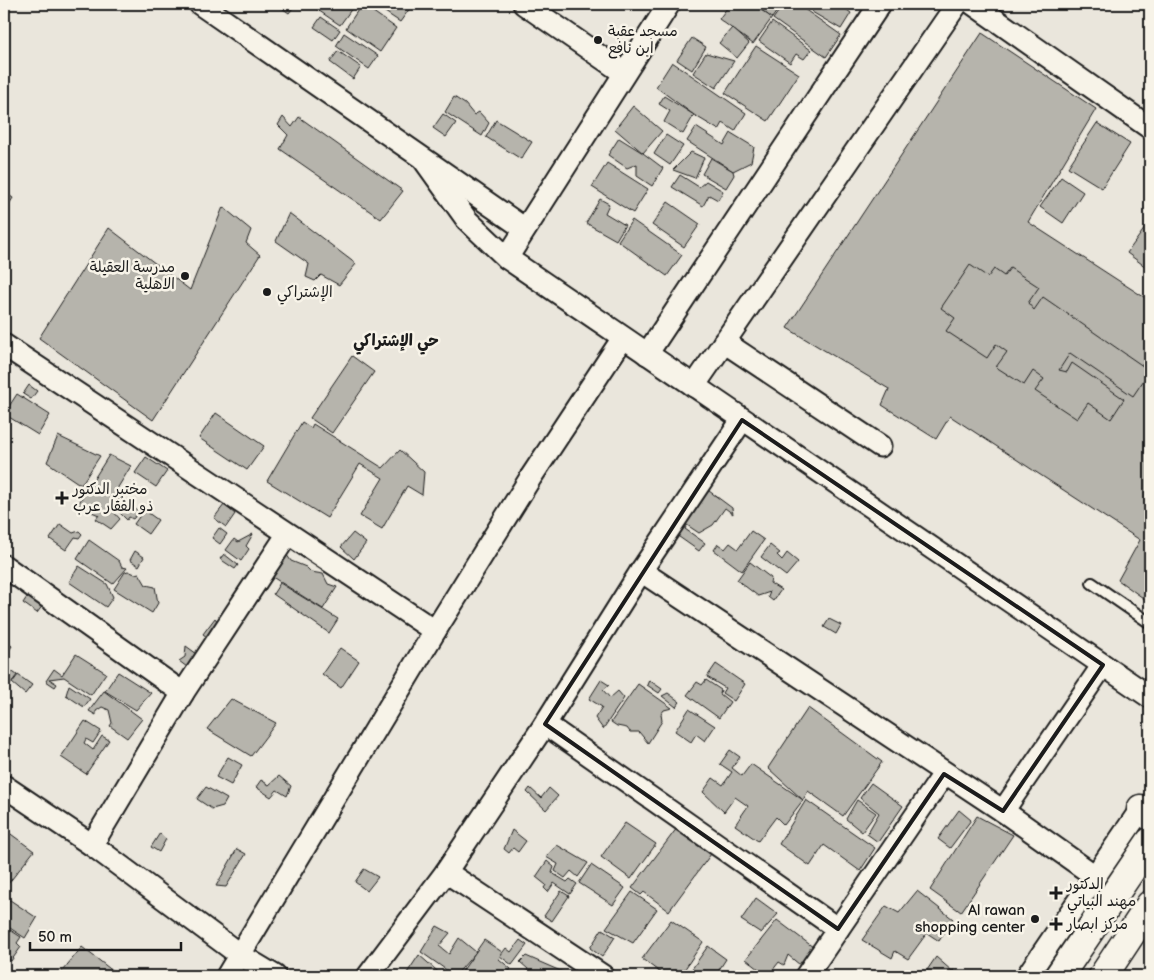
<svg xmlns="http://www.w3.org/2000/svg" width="1154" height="980" viewBox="0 0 1154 980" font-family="'Balsamiq Sans','Playpen Sans Arabic',sans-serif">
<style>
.building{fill:#b6b4ac;stroke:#1c1c1c}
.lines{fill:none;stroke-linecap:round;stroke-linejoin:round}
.lane-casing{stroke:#1c1c1c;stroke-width:14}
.street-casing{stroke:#1c1c1c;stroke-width:25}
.primary-casing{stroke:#1c1c1c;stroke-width:31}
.lane{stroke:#f7f3e8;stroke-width:10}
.street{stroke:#f7f3e8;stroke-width:21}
.primary{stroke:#f7f3e8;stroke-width:28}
.marked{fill:none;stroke:#1c1c1c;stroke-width:4;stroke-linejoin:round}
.poi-dot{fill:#1c1c1c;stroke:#f7f3e8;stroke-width:2}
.labels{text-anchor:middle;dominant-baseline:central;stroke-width:5;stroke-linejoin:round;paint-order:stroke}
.poi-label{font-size:15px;fill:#1c1c1c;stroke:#f7f3e8;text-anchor:start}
.neighbourhood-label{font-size:16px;font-weight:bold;fill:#1c1c1c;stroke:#f7f3e8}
</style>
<rect width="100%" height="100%" fill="#eae6dc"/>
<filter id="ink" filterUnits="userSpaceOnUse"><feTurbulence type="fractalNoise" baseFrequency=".02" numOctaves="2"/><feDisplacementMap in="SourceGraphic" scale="10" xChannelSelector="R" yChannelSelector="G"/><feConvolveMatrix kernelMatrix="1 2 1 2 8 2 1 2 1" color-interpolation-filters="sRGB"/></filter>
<g filter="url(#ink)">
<g class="building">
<path d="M276 4H296L289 13Z"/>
<path d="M309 4H355L340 25Z"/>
<path d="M362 4 396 28 380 52 346 28Z"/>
<path d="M373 4H413L400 22Z"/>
<path d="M730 4H753L772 18 753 44 719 19Z"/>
<path d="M754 4H782L772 18Z"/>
<path d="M784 4H797L841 35 826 57 773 19Z"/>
<path d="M816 4H839L851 13 841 29 812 12Z"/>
<path d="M321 17 340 30 333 40 314 27Z"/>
<path d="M772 22 811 50 804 59 796 54 790 63 759 41Z"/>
<path d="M732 28 749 43 737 58 719 43Z"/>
<path d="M344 33 378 56 369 69 336 46Z"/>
<path d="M982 33 1096 109 1028 222 1150 301V603L1118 580 1140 540 950 416 936 439 882 405 889 389 787 328Z"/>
<path d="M692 38 706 47 692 70 677 60Z"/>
<path d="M756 46 799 74 768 121 725 93Z"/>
<path d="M338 51 361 67 353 79 330 62Z"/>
<path d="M706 53 734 61 716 88 693 73Z"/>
<path d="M672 62 746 113 735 131 723 123 719 130 694 115 656 87Z"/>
<path d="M664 96 694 115 683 134 664 122 670 111 659 104Z"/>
<path d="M454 97 465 104 474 115 479 112 489 123 482 136 445 112Z"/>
<path d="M633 106 662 131 643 153 615 129Z"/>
<path d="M443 114 456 123 446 137 433 128Z"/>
<path d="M283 117 292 127 299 117 403 191 381 219 280 149 288 135 278 125Z"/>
<path d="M496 120 532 142 521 159 486 137Z"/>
<path d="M1097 123 1130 144 1102 188 1068 167Z"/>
<path d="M696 127 724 145 731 133 754 147 751 162 733 171 687 141Z"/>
<path d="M666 135 683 146 670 165 654 154Z"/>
<path d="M619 138 643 153 663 168 652 186 637 176V164L627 168 608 155Z"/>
<path d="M691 152 704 158 695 178 673 170Z"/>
<path d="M711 158 733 171 734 175 726 188 702 174Z"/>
<path d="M607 163 648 189 633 213 592 187Z"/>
<path d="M680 175 699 187 706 181 723 191 718 200 709 195 703 206 672 187Z"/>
<path d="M1061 177 1083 192 1063 223 1040 207Z"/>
<path d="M4 192 13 198 4 212Z"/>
<path d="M600 199 609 204 605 213 625 225 616 240 586 223Z"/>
<path d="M668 202 700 224 684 247 652 225Z"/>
<path d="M223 207 251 230 246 243 260 255 153 420 39 338 109 228 190 290Z"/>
<path d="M289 213 356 264 339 285 321 275 315 281 306 277 309 264 276 241Z"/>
<path d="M632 220 682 255 667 276 618 241Z"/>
<path d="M1150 221V270L1127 253Z"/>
<path d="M970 265 988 277 994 269 1004 276 1010 268 1039 287 1028 303 1034 310 1043 297 1150 371 1133 396 1070 353 1059 370 1067 372 1072 363 1124 399 1111 419 1088 403 1077 419 1035 391 1044 379 1033 371 1024 385 996 367 1007 352 996 344 987 358 946 331 955 318 941 308Z"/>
<path d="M352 356 374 372 332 433 310 418Z"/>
<path d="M29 385 37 391 31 399 23 394Z"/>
<path d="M17 394 50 415 38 435 4 414Z"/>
<path d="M216 413 264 446 247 470 199 438Z"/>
<path d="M302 422 311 428 313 424 383 468 400 450 424 472 422 495 407 486 382 529 360 516 383 478 360 464 327 518 267 481Z"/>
<path d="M58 436 100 456 81 485 47 462Z"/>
<path d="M109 455 131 466 117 489 120 498 111 509 120 519 111 529 96 519 99 515 77 506Z"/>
<path d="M146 457 167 471 156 487 135 473Z"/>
<path d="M705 488 732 508 733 514 725 508 713 525 699 533 687 525 685 529 705 543 699 551 672 532Z"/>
<path d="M120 498 139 512 133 519 129 517 127 520 116 509Z"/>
<path d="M224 505 235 514 226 527 214 518Z"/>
<path d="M144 510 158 520 148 534 134 524Z"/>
<path d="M60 524 73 533 79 531 82 534 79 538 75 537 66 550 50 539Z"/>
<path d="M219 528 227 534 220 544 212 538Z"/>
<path d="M751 531 764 540 742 571 714 550 718 544 725 549 730 543 738 549Z"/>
<path d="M353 533 366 543 354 559 341 547Z"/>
<path d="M253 534 246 546 249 549 241 561 226 550 234 539 238 542Z"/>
<path d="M89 540 119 561 122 567 127 568 113 584 77 559Z"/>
<path d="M770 545 780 553 777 555 782 560 787 553 798 562 786 576 761 557Z"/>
<path d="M282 548 291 561 306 567 311 572 323 574 328 584 337 587 323 609 266 573Z"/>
<path d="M135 551 144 557 139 566 130 560Z"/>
<path d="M224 554 238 565 235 569 220 559Z"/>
<path d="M750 562 771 578 770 583 781 590 773 601 768 597 770 592 758 596 737 580Z"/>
<path d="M79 566 107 584 113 597 106 607 69 582Z"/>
<path d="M128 571 135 574 139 573 146 585 155 587 158 603 152 613 114 589 125 572Z"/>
<path d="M280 583 338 619 329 633 273 594Z"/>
<path d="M29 594 43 605 37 613 23 603Z"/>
<path d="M215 618 218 622 207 637 203 634Z"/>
<path d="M829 619 841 625 836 634 824 627Z"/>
<path d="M4 640 12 646 6 655 4 653Z"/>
<path d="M186 646 197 654 187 667 179 661 185 657Z"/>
<path d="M340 648 359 661 341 688 322 674Z"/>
<path d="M76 654 106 673 91 695 64 677 49 679 57 684 55 687 46 681 54 669 62 675Z"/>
<path d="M716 664 745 684 734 701 722 693 725 688 707 677Z"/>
<path d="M4 666 17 675 9 686 4 682Z"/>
<path d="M118 672 151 693 136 710 105 691Z"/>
<path d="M18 675 32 685 25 694 12 683Z"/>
<path d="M601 680 609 685 603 690 610 698 618 691 624 698 603 729 595 718 602 707 589 699Z"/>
<path d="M649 680 662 689 659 693 647 685Z"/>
<path d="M706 680 721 690 720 694 730 702 719 718 687 695 697 682 702 685Z"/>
<path d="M638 684 672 708 664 710 661 714 662 721 648 743 639 732H630L627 728 617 726 611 722Z"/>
<path d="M69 685 90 699 84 707 66 695Z"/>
<path d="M104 691 142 719 127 738 110 726 112 723 109 710 102 707 96 711V715L89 711Z"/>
<path d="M668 693 680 702 676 707 662 696Z"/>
<path d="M231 699 276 723 251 756 207 729Z"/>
<path d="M808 708 882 762 843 816 808 791 803 800 768 768Z"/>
<path d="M689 709 715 726 705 741 696 734 691 742 675 731Z"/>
<path d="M85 721 101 731 93 743 86 739 84 743 93 750 102 736 109 740 86 774 61 757Z"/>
<path d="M730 750 740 757 732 768 742 776 751 764 803 800 784 825 776 817 758 841 735 825 748 806 735 797 724 812 703 792 713 778 723 785 732 772 720 764Z"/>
<path d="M228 757 242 765 231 785 216 777Z"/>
<path d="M279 776 291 786 287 796 277 790 271 797 256 787 261 780 269 785Z"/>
<path d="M871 783 903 806 878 842 867 834 879 813 860 798Z"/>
<path d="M206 787 227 799 223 806 212 809 197 799Z"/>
<path d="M530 788 541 798 549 788 558 796 546 810 527 792Z"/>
<path d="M806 800 875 848 860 871 824 845 810 866 779 844Z"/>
<path d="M857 800 876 813 862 832 846 819Z"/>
<path d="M959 810 971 820 950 848 938 839Z"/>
<path d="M977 816 1013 835 961 912 930 890Z"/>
<path d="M625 823 656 844 631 879 601 857Z"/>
<path d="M677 828 711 854 669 911 644 892 641 895 632 888Z"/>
<path d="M4 829 34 851 4 889Z"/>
<path d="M512 830 526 841 518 852 513 848 509 853 504 849Z"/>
<path d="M160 833 166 839 159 852 151 847Z"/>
<path d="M557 845 588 863 578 877 571 871 565 878 555 871 558 864 546 857Z"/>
<path d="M237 849 246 854 226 887 216 886Z"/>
<path d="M547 861 554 867 552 873 567 882 570 879 577 884 570 894 554 883 548 892 544 888 546 885 536 877Z"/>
<path d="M591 865 625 888 613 905 579 883Z"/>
<path d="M364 869 378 877 367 891 355 882Z"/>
<path d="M561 891 569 896 552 921 544 916Z"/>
<path d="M917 891 953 919 939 941 927 933 908 959 895 951 892 958 862 940 886 906 899 913Z"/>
<path d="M632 892 657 909 633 943 606 928Z"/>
<path d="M756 898 778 914 761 933 741 920Z"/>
<path d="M10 900 37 918 25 938 4 924V903Z"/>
<path d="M671 920 703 942 680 976H665L642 959Z"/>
<path d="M777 920 813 947 800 965 788 955 784 965 779 962 768 976 746 959Z"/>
<path d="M4 926 21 937 17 943 21 947 11 961 4 956Z"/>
<path d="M437 926 450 933 439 946 449 954 459 938 476 952 455 976 421 952Z"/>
<path d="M602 929 615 937 602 957 590 948Z"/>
<path d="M484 940 502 952 499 959 511 969 506 976 495 974 494 976H459Z"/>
<path d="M520 940 527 945 512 965 500 956 506 948 511 952Z"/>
<path d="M708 946 726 959 715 976H687Z"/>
<path d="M82 947 114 972 110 976H58Z"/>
<path d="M419 955 443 976H405Z"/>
<path d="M526 956 565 973 563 976H524L528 969 520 962Z"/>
<path d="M936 957 952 971 954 970 949 976H923Z"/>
<path d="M743 968 756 976H737Z"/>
</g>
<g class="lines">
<defs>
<path id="lane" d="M1092 583 1150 623"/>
<g id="street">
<path d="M200 4 525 229"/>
<path d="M524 4 624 73"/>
<path d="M973 4 1150 128"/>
<path d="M424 160 467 220 507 258 1150 697"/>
<path d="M507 258 669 4"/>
<path d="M724 342 880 446"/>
<path d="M4 345 435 631"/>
<path d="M647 354 880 4"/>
<path d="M694 386 957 4"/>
<path d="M4 566 183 693"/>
<path d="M641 571 1003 811 1095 876"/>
<path d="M545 724 838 929"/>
<path d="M4 786 92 845 240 955 275 976"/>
<path d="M1003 811 1103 665"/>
<path d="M92 845 183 693 287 535"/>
<path d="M446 872 603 976"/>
<path d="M227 976 435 631 531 477 623 338"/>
<path d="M368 976 446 872 545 724 641 571 742 420"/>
<path d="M806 976 944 774"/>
<path d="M1027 976 1141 809"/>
</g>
<g id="primary">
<path d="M1141 809 1150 816"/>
<path d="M1059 976 1150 842"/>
<path d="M1103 976 1150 905"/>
</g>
</defs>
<use href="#lane" class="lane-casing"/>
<use href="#street" class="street-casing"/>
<use href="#primary" class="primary-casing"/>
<use href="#lane" class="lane"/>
<use href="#street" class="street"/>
<use href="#primary" class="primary"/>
</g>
</g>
<path class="marked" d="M742 420 1103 665 1003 811 944 774 838 929 545 724Z"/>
<g class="poi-dot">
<circle cx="598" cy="40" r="5"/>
<circle cx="185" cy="276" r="5"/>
<circle cx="267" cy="292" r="5"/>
<path d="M59.5 490.5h5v5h5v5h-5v5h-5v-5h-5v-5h5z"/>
<path d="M1053.5 885.5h5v5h5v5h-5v5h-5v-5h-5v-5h5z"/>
<circle cx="1035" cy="919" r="5"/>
<path d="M1053.5 916.5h5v5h5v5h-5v5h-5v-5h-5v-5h5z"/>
</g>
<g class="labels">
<g class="poi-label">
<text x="608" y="31">مسجد عقبة<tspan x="608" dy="17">ابن نافع</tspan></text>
<text x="175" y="267" text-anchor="end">مدرسة العقيلة<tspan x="175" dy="17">الاهلية</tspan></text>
<text x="277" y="292">الإشتراكي</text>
<text x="73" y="489">مختبر الدكتور<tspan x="73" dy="17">ذو الفقار عرب</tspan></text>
<text x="1067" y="884">الدكتور<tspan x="1067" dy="17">مهند البياتي</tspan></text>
<text x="1025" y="910" text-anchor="end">Al rawan<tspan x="1025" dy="17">shopping center</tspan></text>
<text x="1067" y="924">مركز ابصار</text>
</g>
<g class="neighbourhood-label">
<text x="396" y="341">حي الإشتراكي</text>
</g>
</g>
<rect width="1154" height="980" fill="none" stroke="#f7f3e8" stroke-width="20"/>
<rect x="10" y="10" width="1134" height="960" fill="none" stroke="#1c1c1c" stroke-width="2" filter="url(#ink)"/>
<path d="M30 942v8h151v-8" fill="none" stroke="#1c1c1c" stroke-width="2.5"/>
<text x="38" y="942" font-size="15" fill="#1c1c1c" stroke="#f7f3e8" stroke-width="4" paint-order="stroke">50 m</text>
</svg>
